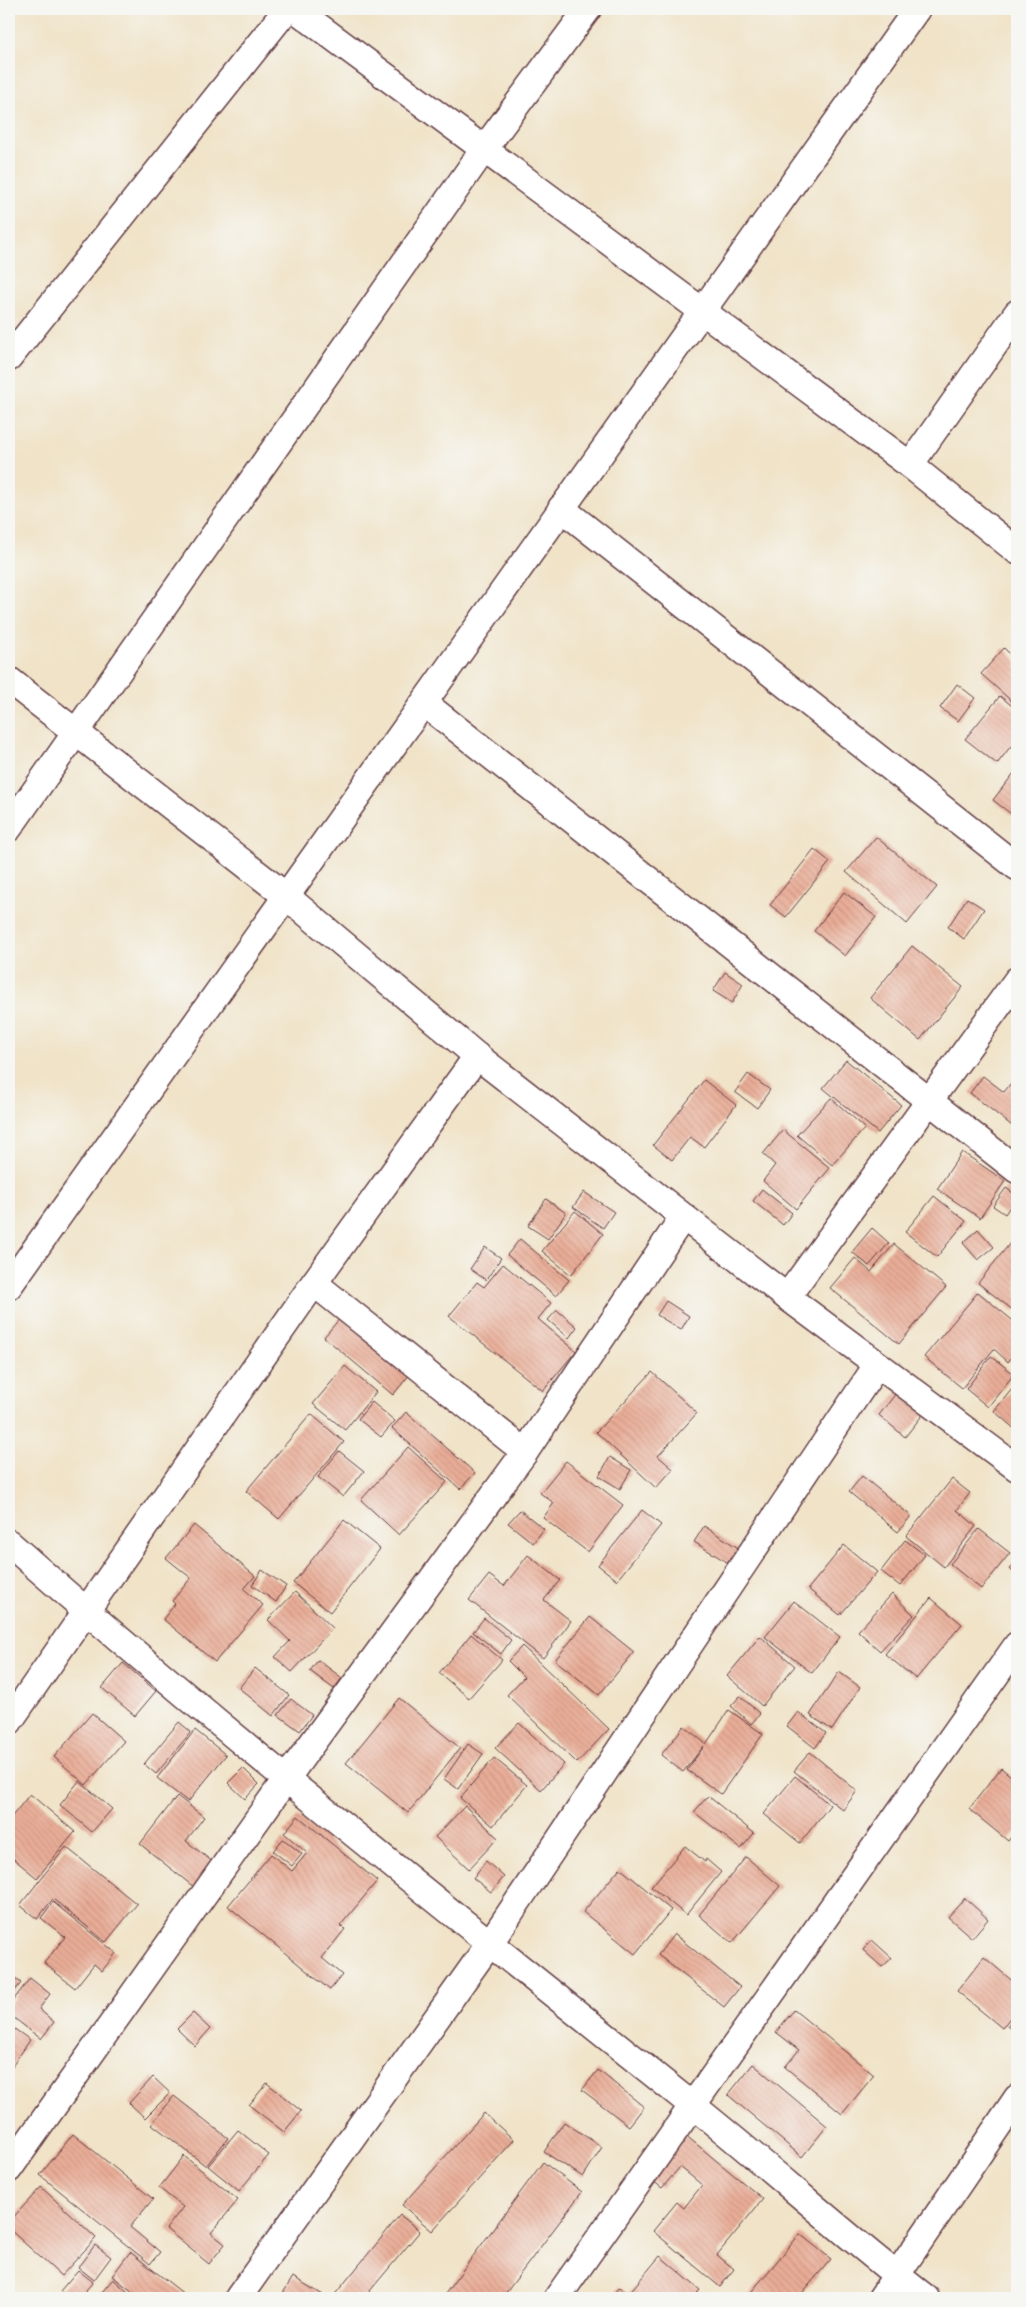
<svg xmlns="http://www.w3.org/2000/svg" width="1026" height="2307" viewBox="0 0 1026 2307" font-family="Itim,sans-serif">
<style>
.building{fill:url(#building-back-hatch)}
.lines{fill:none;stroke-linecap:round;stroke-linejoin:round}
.minor-casing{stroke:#633c43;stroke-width:29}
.minor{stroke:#fff;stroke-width:26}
</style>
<defs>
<pattern id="building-back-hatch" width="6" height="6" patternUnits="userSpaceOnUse" patternTransform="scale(1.25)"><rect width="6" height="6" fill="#e9ad97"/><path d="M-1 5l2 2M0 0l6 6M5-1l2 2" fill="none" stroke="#c99482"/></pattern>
</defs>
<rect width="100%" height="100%" fill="#f6f6f2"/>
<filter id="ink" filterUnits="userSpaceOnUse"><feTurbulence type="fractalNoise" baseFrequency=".02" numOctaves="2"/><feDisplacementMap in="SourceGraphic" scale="10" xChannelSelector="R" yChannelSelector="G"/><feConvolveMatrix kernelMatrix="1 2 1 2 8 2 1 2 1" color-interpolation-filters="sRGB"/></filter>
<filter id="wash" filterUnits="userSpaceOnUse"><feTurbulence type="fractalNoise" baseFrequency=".0096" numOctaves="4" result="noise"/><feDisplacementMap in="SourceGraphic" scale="20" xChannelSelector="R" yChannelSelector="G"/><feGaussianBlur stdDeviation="1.12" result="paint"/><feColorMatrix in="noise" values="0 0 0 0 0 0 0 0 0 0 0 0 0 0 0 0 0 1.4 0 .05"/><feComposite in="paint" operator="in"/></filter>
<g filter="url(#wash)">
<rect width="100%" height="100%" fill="#f0e3c8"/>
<g id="blocks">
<g class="building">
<path d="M1004 648 1017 661V701L1015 704 981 674Z"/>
<path d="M957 684 975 698 958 721 940 708Z"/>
<path d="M1000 696 1017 710V751L1011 746 997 764 965 739Z"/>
<path d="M1014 773 1017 776V813L1015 817 993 800Z"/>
<path d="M876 837 937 887 907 924 846 872Z"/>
<path d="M814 849 830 862 786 917 770 905Z"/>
<path d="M844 892 876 917 845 956 814 931Z"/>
<path d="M967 898 984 909 964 939 948 927Z"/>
<path d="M912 946 963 987 920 1040 870 998Z"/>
<path d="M725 972 743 984 732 1003 713 991Z"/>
<path d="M846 1060 901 1105 878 1133 823 1088Z"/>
<path d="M748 1074 770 1090 757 1108 735 1092Z"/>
<path d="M983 1076 1004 1092 1012 1082 1017 1085 1016 1129 970 1093Z"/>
<path d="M704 1080 736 1105 704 1147 690 1137 672 1160 653 1145Z"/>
<path d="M831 1098 865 1128 832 1165 797 1135Z"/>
<path d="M783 1130 830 1168 796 1209 763 1181 775 1165 763 1154Z"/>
<path d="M962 1152 1005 1181 980 1218 937 1189Z"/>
<path d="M1006 1188 1017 1196 1005 1214 993 1206Z"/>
<path d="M762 1189 792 1213 783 1225 753 1201Z"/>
<path d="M584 1192 614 1212 603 1228 573 1207Z"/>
<path d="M934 1196 966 1221 937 1257 905 1232Z"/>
<path d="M546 1199 566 1213 548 1239 528 1226Z"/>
<path d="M575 1211 603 1234 571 1275 542 1251Z"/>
<path d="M872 1228 889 1243 869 1266 852 1252Z"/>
<path d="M978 1229 994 1247 978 1260 963 1243Z"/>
<path d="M520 1239 569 1280 556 1296 507 1255Z"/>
<path d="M1011 1242 1017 1246V1307L1014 1311 978 1283Z"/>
<path d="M894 1244 946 1287 899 1344 830 1288 855 1258 871 1272Z"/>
<path d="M485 1247 501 1258 486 1280 470 1269Z"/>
<path d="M503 1264 551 1303 538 1319 576 1351 543 1391 449 1316 477 1282 484 1287Z"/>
<path d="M978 1292 1017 1324V1351L1008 1362 994 1349 962 1388 924 1357Z"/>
<path d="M666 1301 689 1316 681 1330 657 1315Z"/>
<path d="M557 1310 577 1327 569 1338 548 1320Z"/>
<path d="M341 1317 410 1374 393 1395 324 1337Z"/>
<path d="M991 1356 1014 1374 988 1407 966 1389Z"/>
<path d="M345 1366 376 1392 345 1430 313 1404Z"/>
<path d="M652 1372 697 1413 658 1456 673 1469 656 1488 596 1432Z"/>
<path d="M1017 1383V1431L994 1411Z"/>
<path d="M897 1392 924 1413 905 1437 879 1415Z"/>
<path d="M372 1402 395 1421 381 1437 358 1419Z"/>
<path d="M406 1412 475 1473 460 1489 392 1428Z"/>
<path d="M311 1414 344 1442 279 1519 246 1491Z"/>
<path d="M408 1447 447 1482 399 1535 361 1500Z"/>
<path d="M339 1451 364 1471 343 1497 318 1477Z"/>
<path d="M610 1457 631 1470 620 1489 599 1476Z"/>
<path d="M566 1461 623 1505 588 1552 543 1518 554 1503 540 1493Z"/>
<path d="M862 1476 911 1516 898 1532 849 1492Z"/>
<path d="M952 1479 970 1493 957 1510 976 1526 944 1567 906 1536Z"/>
<path d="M520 1510 544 1529 533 1543 508 1523Z"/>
<path d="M642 1510 661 1525 617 1580 598 1565Z"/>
<path d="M344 1520 380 1549 330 1612 293 1583Z"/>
<path d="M194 1525 255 1576 244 1589 263 1605 215 1662 163 1619 175 1604 172 1601 191 1578 166 1558Z"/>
<path d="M704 1526 740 1549 730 1564 694 1542Z"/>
<path d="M979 1529 1010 1553 981 1589 950 1564Z"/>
<path d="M905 1540 925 1555 900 1586 881 1571Z"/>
<path d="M844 1545 877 1572 840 1615 808 1589Z"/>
<path d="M528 1555 560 1580 544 1600 571 1621 543 1658 469 1600 489 1575 504 1586Z"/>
<path d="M1017 1560V1575L1010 1569Z"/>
<path d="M262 1570 286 1586 276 1602 252 1585Z"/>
<path d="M295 1592 333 1628 292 1672 275 1657 290 1641 268 1620Z"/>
<path d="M892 1594 914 1615 880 1651 858 1631Z"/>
<path d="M931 1598 962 1624 916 1679 885 1654Z"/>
<path d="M794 1601 840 1637 812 1673 765 1637Z"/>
<path d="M590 1617 634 1652 599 1695 555 1660Z"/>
<path d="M484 1618 511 1640 501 1654 473 1632Z"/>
<path d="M471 1634 502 1660 469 1698 439 1673Z"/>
<path d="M760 1636 795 1666 762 1706 727 1676Z"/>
<path d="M522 1646 609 1729 577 1763 507 1695 524 1677 508 1661Z"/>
<path d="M318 1660 342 1678 334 1689 310 1671Z"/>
<path d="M123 1663 156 1691 135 1716 102 1688Z"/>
<path d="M255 1668 289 1695 273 1716 239 1688Z"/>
<path d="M839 1672 860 1687 832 1730 810 1715Z"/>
<path d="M740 1696 760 1714 751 1724 731 1706Z"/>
<path d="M399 1698 460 1748 408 1813 346 1763Z"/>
<path d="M291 1699 312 1715 300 1731 278 1715Z"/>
<path d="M729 1710 763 1734 721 1794 687 1770 704 1746 683 1772 661 1755 684 1726 706 1744Z"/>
<path d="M798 1712 826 1733 815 1748 787 1726Z"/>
<path d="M92 1713 124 1741 86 1785 54 1757Z"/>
<path d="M179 1722 191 1732 156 1774 144 1764Z"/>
<path d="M519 1723 564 1764 541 1790 495 1748Z"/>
<path d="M195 1730 226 1755 188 1802 157 1778Z"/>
<path d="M468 1744 483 1754 458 1789 444 1779Z"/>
<path d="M810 1752 857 1791 843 1810 794 1771Z"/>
<path d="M494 1758 527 1785 493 1826 460 1798Z"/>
<path d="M243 1768 259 1784 245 1799 228 1783Z"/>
<path d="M1001 1768 1017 1781V1830L1008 1841 969 1809Z"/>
<path d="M795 1776 830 1805 800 1843 764 1814Z"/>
<path d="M79 1781 112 1809 92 1832 60 1805Z"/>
<path d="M30 1794 75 1832 37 1878 9 1855V1820Z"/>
<path d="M177 1796 204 1817 186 1841 214 1863 195 1888 140 1844Z"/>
<path d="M708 1796 754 1833 741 1849 694 1812Z"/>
<path d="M465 1806 498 1838 469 1869 435 1837Z"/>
<path d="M298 1816 377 1881 340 1926 345 1929 322 1958 342 1975 330 1990 228 1906 271 1854 292 1871 307 1853 284 1833Z"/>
<path d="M283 1839 302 1854 292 1866 273 1851Z"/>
<path d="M685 1846 705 1862 706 1859 721 1872 686 1915 651 1887Z"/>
<path d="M66 1847 137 1904 106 1942 53 1899 37 1919 20 1905Z"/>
<path d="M746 1857 780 1886 732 1943 699 1915Z"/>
<path d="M486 1861 504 1877 491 1892 473 1878Z"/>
<path d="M620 1868 671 1910 635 1954 583 1912Z"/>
<path d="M965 1898 988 1919 972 1938 948 1917Z"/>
<path d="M53 1902 116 1953 102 1971 94 1964 75 1988 44 1963 65 1937 41 1918Z"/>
<path d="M674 1934 740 1987 724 2007 658 1955Z"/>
<path d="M872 1940 892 1958 882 1967 863 1950Z"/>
<path d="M984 1957 1017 1985V2009L1002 2028 957 1991Z"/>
<path d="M9 1973 21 1983 9 1998Z"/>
<path d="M30 1978 50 1994 39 2009 54 2022 41 2039 9 2014V2006Z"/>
<path d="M794 2010 874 2075 842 2114 785 2067 799 2050 776 2032Z"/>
<path d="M193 2013 210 2029 195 2046 177 2029Z"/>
<path d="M1017 2014V2034L1007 2026Z"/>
<path d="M9 2025 30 2040 9 2071Z"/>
<path d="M753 2064 827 2126 802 2157 728 2095Z"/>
<path d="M598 2070 644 2107 629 2126 582 2090Z"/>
<path d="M153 2077 170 2093 145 2118 129 2103Z"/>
<path d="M267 2083 301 2111 284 2132 249 2105Z"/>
<path d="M174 2096 228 2138 206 2166 152 2124Z"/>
<path d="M484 2113 514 2140 432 2231 402 2205Z"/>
<path d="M564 2122 602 2147 583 2177 544 2152Z"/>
<path d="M238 2130 269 2155 239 2191 208 2166Z"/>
<path d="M73 2134 153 2199 130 2227 160 2252 150 2264 40 2175Z"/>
<path d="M684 2134 763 2199 717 2255 734 2269 720 2287 653 2231 677 2202 684 2208 702 2185 680 2167 662 2188 648 2177Z"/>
<path d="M184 2156 238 2200 211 2233 225 2244 209 2264 166 2229 183 2207 159 2188Z"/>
<path d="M543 2162 582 2192 502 2298H442Z"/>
<path d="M41 2187 96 2238 61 2276 9 2229V2222Z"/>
<path d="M400 2215 420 2231 364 2298H332Z"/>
<path d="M800 2234 831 2259 798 2298H746Z"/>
<path d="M95 2245 111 2257 94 2280 78 2267Z"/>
<path d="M130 2252 189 2298H141L112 2276Z"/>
<path d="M660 2256 700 2290 692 2298H610L619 2287 628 2294Z"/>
<path d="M78 2270 93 2282 79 2298H69L60 2291Z"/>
<path d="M293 2277 323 2295 321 2298H280Z"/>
<path d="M113 2279 135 2298H97Z"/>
</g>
</g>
</g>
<g filter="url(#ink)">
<use href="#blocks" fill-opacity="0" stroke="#633c43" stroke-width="1"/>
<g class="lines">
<defs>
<g id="minor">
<path d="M295 9 910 465 1017 551"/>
<path d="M9 358 287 9"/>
<path d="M910 465 1017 313"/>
<path d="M561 508 1017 867"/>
<path d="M9 680 286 896 477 1056 787 1297 1017 1468"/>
<path d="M424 703 1017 1170"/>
<path d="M9 828 484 149 588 9"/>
<path d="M314 1283 525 1452"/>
<path d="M9 1286 917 9"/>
<path d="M787 1297 1017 980"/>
<path d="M9 1543C226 1736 455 1915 682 2097 765 2162 842 2234 926 2298"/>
<path d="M9 1722 314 1283 477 1056"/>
<path d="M9 2169 286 1779 525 1452 683 1217"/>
<path d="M238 2298 490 1943 877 1365"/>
<path d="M557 2298 1017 1645"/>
<path d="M881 2298 1017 2098"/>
</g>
</defs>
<use href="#minor" class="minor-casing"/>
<use href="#minor" class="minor"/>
</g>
</g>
<rect width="1026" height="2307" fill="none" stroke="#f6f6f2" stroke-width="30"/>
</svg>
